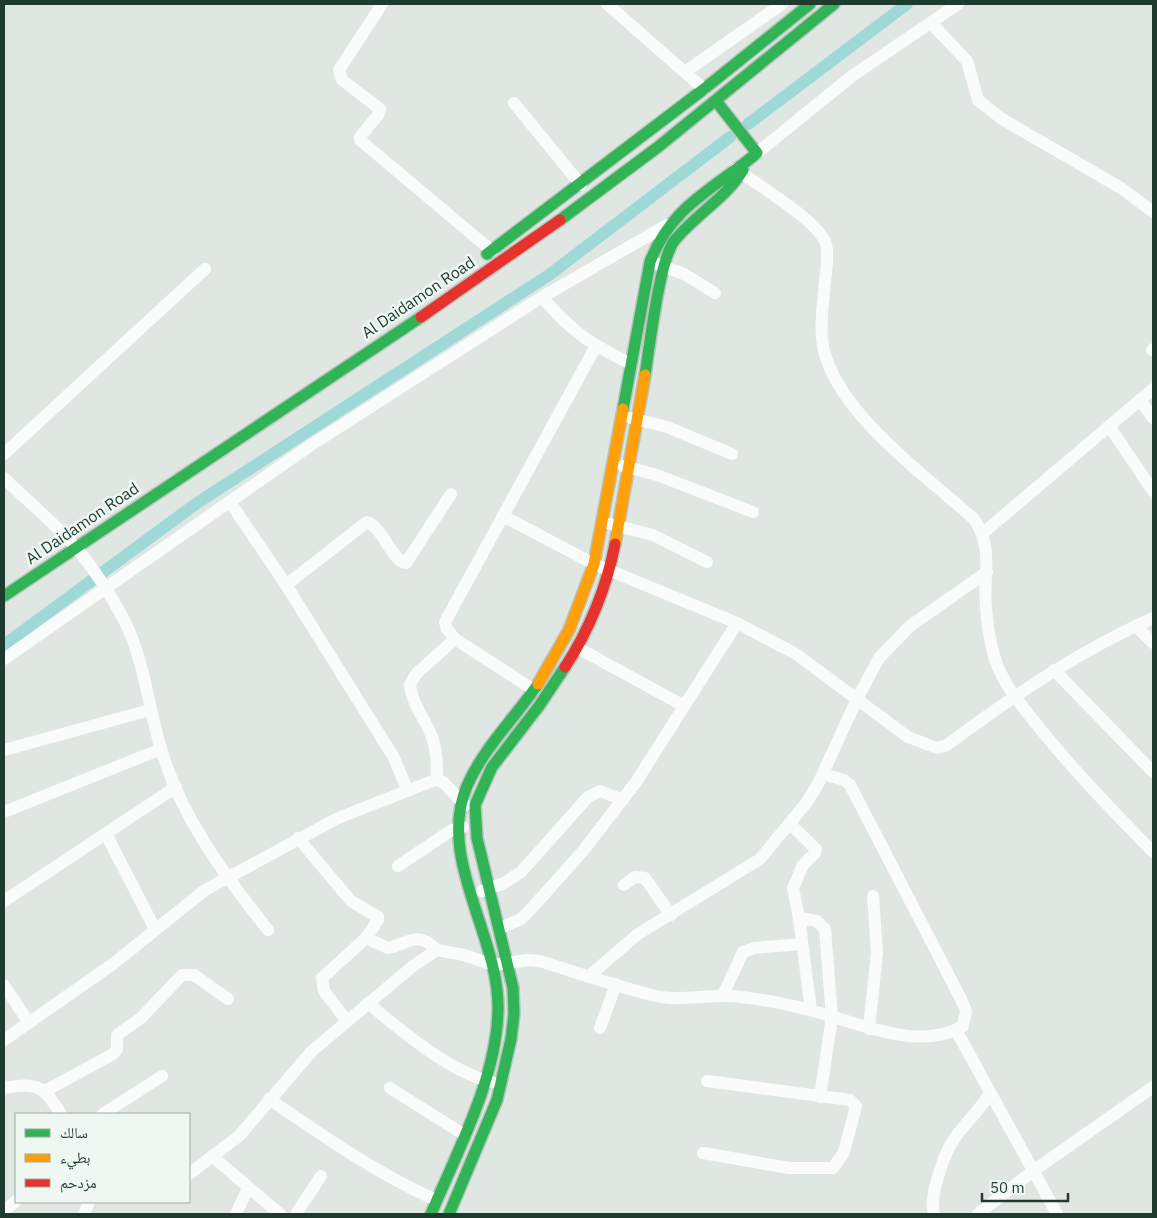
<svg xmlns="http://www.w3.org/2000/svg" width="1157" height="1218" viewBox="0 0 1157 1218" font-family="'IBM Plex Sans','Noto Naskh Arabic',sans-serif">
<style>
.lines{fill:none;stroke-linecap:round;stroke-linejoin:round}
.canal{stroke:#9ed8d7;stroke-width:12}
.fast-casing{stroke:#b9c4be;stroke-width:14}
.slow-casing{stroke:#b9c4be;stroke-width:14}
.jam-casing{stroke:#b9c4be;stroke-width:14}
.street{stroke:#fafbfb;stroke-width:12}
.fast{stroke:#30b455;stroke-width:11}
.slow{stroke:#ff9f0a;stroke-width:11}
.jam{stroke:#e5322d;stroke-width:11}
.labels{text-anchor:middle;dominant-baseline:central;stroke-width:5;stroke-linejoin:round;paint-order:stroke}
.street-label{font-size:16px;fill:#1f3a2f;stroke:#eef7f1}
</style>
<rect width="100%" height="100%" fill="#e0e7e3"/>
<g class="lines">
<g class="canal">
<path d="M748 124 907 4"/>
<path d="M4 645 197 503 549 275 730 137"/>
</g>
<defs>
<g id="fast">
<path d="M560 220 658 147 834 4"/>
<path d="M487 254 704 89 810 4"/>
<path d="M645 375C650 345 659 262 674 241 695 215 725 199 743 170"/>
<path d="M623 409 650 262C672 205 713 190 757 153L716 101"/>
<path d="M4 596 421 317"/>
<path d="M431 1214C457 1152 497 1078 498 1010 500 937 436 858 467 786 484 747 515 718 538 684"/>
<path d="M449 1214 497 1100 511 1039 514 1014 513 988 477 838 475 805 492 767 539 706 565 667"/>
</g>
<g id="slow">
<path d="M615 544 645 375"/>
<path d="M538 684 569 630 594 564 623 409"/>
</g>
<g id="jam">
<path d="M421 317 560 220"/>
<path d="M565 667C589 631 607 586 615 544"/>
</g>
</defs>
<use href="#fast" class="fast-casing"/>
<use href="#slow" class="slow-casing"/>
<use href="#jam" class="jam-casing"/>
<g class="street">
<path d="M382 4 339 70 342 80 380 109 378 115 360 137V140L492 251"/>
<path d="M607 4 704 89"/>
<path d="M931 23 967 61 978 100 1002 119 1121 188 1153 212"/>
<path d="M685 72 782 4"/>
<path d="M514 103 581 185"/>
<path d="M757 153 852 76 958 4"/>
<path d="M736 169C757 185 819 221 826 244 829 256 826 271 825 282 823 304 819 330 824 351 840 415 926 476 974 519 994 549 983 574 986 607 987 623 990 641 994 656 1002 683 1021 705 1038 726 1074 771 1113 811 1153 852"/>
<path d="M657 264 684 274 715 293"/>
<path d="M542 297C573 333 589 343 631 364"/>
<path d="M1152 350 1153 349"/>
<path d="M1140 400 1153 418"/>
<path d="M631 418 667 427 732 454"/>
<path d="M1109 426 1153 491"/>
<path d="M4 454 205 269"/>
<path d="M623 466 657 475 753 512"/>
<path d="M4 478C28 502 62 529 82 555 97 574 112 597 123 618 144 658 148 706 161 749 181 817 225 876 268 930"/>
<path d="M230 502 286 585 367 522C384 528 391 561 406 563L451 494"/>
<path d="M503 516 594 564 737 623 796 654 908 737 937 748 947 745C1013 696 1079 651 1153 618"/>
<path d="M610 524 653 535 707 562"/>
<path d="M983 533 1153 389"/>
<path d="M286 585 393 756 408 791"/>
<path d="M1136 626 1153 643"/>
<path d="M578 648 684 706"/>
<path d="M4 659 311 445 542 297 667 225"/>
<path d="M1054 670 1153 772"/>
<path d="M534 690 455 639 447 629 445 622 596 346"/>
<path d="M4 750 150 710"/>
<path d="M437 780C437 765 437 751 432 737 426 720 411 703 410 684L417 673 455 639"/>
<path d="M4 812 161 749"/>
<path d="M790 824 816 849 815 853 803 865 793 888 799 918 811 1010"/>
<path d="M106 834 155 929"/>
<path d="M298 838 351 901 378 917V920L366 938"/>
<path d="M398 866 452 830 463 827"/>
<path d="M624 885 635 877 645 878 671 915"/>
<path d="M482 891 504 883 521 872 588 797 600 791 623 800"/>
<path d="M4 901 176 787"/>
<path d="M799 918 817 921 825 929 832 1017 820 1097"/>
<path d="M500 928 521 919 531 909 583 851 636 782 737 623"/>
<path d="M589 976 638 934 760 859 807 802 818 784 857 699 879 658 910 626 987 572"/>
<path d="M4 985 29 1023"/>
<path d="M723 995 743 952 754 948 802 944"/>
<path d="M368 1003C400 1030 451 1073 492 1082"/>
<path d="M347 1021 324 991 322 978 366 938 388 948C410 943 417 930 437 950"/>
<path d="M600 1028 616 984"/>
<path d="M869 1029 877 952 873 896"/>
<path d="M956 1030 1057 1214"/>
<path d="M4 1040 113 964 205 890 338 818 435 780 443 782 465 805"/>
<path d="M4 1088C38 1082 43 1086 61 1114"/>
<path d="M390 1088 463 1134"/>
<path d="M45 1091 113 1054 117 1049V1035L141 1018 182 975H194L228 999"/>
<path d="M269 1099C323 1136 376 1173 436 1200"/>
<path d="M103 1114 162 1076"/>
<path d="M703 1153 789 1168H833L844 1152 856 1106 850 1100 707 1081"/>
<path d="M212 1156 280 1214"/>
<path d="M189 1174 239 1136 312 1051 413 966 437 950 464 955 493 965 528 960 540 961C578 973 617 987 656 996 680 1002 715 993 742 997 765 1000 787 1004 809 1010 855 1021 918 1053 963 1026L966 1011 961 999 850 785 844 780 823 774"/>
<path d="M4 1211 16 1201"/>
<path d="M84 1214 89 1202"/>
<path d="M236 1214 248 1188"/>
<path d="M296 1214 321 1176"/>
<path d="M934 1214C931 1203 934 1191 937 1180 942 1164 946 1149 957 1135 968 1120 981 1109 990 1093"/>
<path d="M978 1214 1033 1171 1153 1087"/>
</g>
<use href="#fast" class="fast"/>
<use href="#slow" class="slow"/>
<use href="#jam" class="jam"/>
</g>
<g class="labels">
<g class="street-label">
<text transform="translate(418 297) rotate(-34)">Al Daidamon Road</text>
<text transform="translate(82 523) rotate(-34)">Al Daidamon Road</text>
</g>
</g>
<rect width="1157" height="1218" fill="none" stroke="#1f3a2f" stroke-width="10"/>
<rect x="15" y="1113" width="175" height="90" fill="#eef7f1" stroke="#9baba3"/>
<rect x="25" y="1129" width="25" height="8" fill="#30b455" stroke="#9baba3"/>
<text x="60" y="1138" font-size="15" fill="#1f3a2f">سالك</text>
<rect x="25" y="1154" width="25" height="8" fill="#ff9f0a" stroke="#9baba3"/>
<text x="60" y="1163" font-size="15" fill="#1f3a2f">بطيء</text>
<rect x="25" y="1179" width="25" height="8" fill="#e5322d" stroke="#9baba3"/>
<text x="60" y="1188" font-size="15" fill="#1f3a2f">مزدحم</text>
<path d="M982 1193v8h86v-8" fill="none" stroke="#1f3a2f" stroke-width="2.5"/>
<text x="990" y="1193" font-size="15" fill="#1f3a2f" stroke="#eef7f1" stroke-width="4" paint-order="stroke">50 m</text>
</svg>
